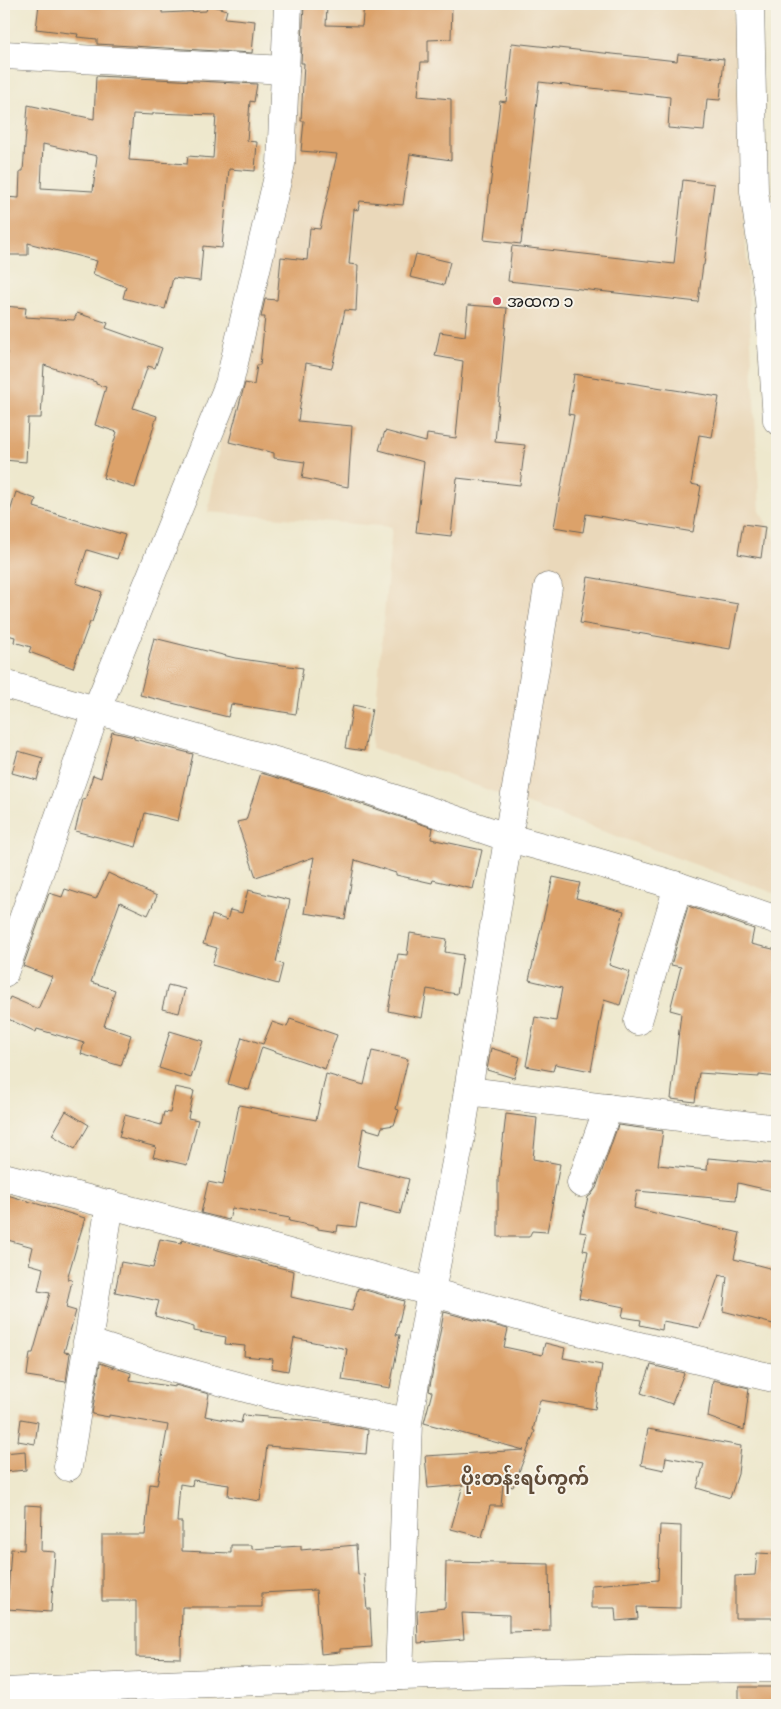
<svg xmlns="http://www.w3.org/2000/svg" width="781" height="1709" viewBox="0 0 781 1709" font-family="'IM FELL French Canon','Noto Sans Myanmar',serif">
<style>
.built{fill:#ead8ba}
.building{fill:#dca26b;fill-rule:evenodd}
.lines{fill:none;stroke-linecap:round;stroke-linejoin:round}
.minor-casing{stroke:#66635a;stroke-width:29}
.minor{stroke:#fff;stroke-width:28}
.poi-dot{fill:#d1495b;stroke:#f7f3e8;stroke-width:2}
.labels{text-anchor:middle;dominant-baseline:central;stroke-width:4;stroke-linejoin:round;paint-order:stroke}
.poi-label{font-size:16px;fill:#1c1c1c;stroke:#f7f3e8;text-anchor:start}
.quarter-label{font-size:19px;font-weight:bold;fill:#5f4b38;stroke:#f7f3e8}
</style>
<rect width="100%" height="100%" fill="#f7f3e8"/>
<filter id="ink" filterUnits="userSpaceOnUse"><feTurbulence type="fractalNoise" baseFrequency=".02" numOctaves="2"/><feDisplacementMap in="SourceGraphic" scale="10" xChannelSelector="R" yChannelSelector="G"/><feConvolveMatrix kernelMatrix="1 2 1 2 8 2 1 2 1" color-interpolation-filters="sRGB"/></filter>
<filter id="wash" filterUnits="userSpaceOnUse"><feTurbulence type="fractalNoise" baseFrequency=".0096" numOctaves="4" result="noise"/><feDisplacementMap in="SourceGraphic" scale="20" xChannelSelector="R" yChannelSelector="G"/><feGaussianBlur stdDeviation="1.12" result="paint"/><feColorMatrix in="noise" values="0 0 0 0 0 0 0 0 0 0 0 0 0 0 0 0 0 1.4 0 .05"/><feComposite in="paint" operator="in"/></filter>
<g filter="url(#wash)">
<rect width="100%" height="100%" fill="#eee8cd"/>
<path class="built" d="M293 4H733L760 512 777 543V894L372 748 392 527 208 512 283 90Z"/>
<g id="blocks">
<g class="building">
<path d="M39 4H162V13L206 11 208 5 227 10 225 18 255 21 252 53 97 44V39L77 37 78 34 36 29Z"/>
<path d="M364 4H452L451 39 428 40V62H421L418 96 451 99V160L410 154 403 205 360 201 358 210 354 209 349 264 358 265 356 311 345 310 332 368 306 363 298 421 352 426 348 487 302 478 305 462 274 458V453L229 442 245 383 254 385 257 365H260L265 317H261L265 299 277 300 281 257 307 260 310 228 320 229 337 154 301 151 304 121H301L304 63H301L304 5 327 7 326 25 362 26Z"/>
<path d="M512 43 677 61 678 54 724 59 720 100 707 99 704 131 668 128 670 97 539 82 521 244 484 240 500 101 506 102Z"/>
<path d="M96 76 257 84 254 102 250 101 247 141 257 142 255 171 229 169 222 248 203 246 200 281 173 278 165 309 123 298 126 287 93 274 97 261 28 243V255H4V197L19 198 20 171H23L28 105 94 119ZM153 113 216 115 213 158 188 156 187 164 129 160 133 114 153 115ZM43 144 97 156 93 191 41 188Z"/>
<path d="M683 180 714 184 704 265H703L698 302 508 281 512 246 674 264Z"/>
<path d="M416 254 450 262 444 285 410 277Z"/>
<path d="M468 305 507 308 495 442 525 445 520 485 457 478 451 536 416 532 424 462 379 450 385 431 426 442 427 434 456 438 463 361 435 356 440 332 465 336Z"/>
<path d="M4 306 26 308 25 317 74 320 77 313 108 323 106 328 162 348 155 368 148 366 133 408 157 416 135 488 103 478 117 432 95 425 106 387 96 384V382L44 365 41 418H28L26 462 4 460V427H6L8 380 6 326 4 325Z"/>
<path d="M574 374 719 397 712 437 699 435 691 484 701 486 693 532 586 514 583 532 554 527 574 415 568 414Z"/>
<path d="M16 492 36 499 34 507 125 535 117 559 87 550 76 583 102 592 92 622H90L73 668 29 652 31 647 14 642 15 637 4 634V510L10 512Z"/>
<path d="M743 524 765 527 761 558 738 554Z"/>
<path d="M588 577 738 604 730 649 580 623Z"/>
<path d="M154 638 235 658 303 668 296 714 231 704 228 717 140 695Z"/>
<path d="M353 705 372 709 364 751 345 748Z"/>
<path d="M112 732 134 737V739L193 754 178 821 145 813 136 847 75 831 83 799 85 800 93 775 101 778Z"/>
<path d="M18 751 43 758 37 780 12 773Z"/>
<path d="M261 773 323 791 433 828 431 839 482 850 473 889 433 880 432 883 396 875V873L355 860 345 919 304 913 314 857 256 877 237 822 246 820Z"/>
<path d="M108 873 157 896 148 915 120 902 91 982 115 990 104 1026 131 1035 121 1066 81 1054 84 1043 37 1029 36 1032 4 1017V1012L10 997 38 1009 52 977 23 966 49 893 62 897 65 889 96 899Z"/>
<path d="M553 877 580 883 576 898 624 911 609 965 630 972 620 1005 604 1000 591 1071 555 1064 553 1071 526 1066 535 1017 556 1021 562 988 529 980Z"/>
<path d="M248 890 290 900 276 962 283 964 278 984 212 965 217 948 203 944 212 915 227 920 230 910 242 913Z"/>
<path d="M688 906 754 929 751 944 777 950V1077L759 1075V1077L699 1073 695 1102 671 1099 681 1013 670 1010 681 967 671 965Z"/>
<path d="M410 933 447 939 445 952 463 955 457 994 427 989 422 1018 388 1011 398 954 407 955Z"/>
<path d="M168 985 185 989 179 1013 162 1009Z"/>
<path d="M290 1019 337 1035 325 1069 262 1047 249 1090 228 1084 242 1037 263 1044 272 1022 287 1027Z"/>
<path d="M170 1031 203 1041 191 1078 159 1068Z"/>
<path d="M491 1048 520 1057 514 1078 487 1070Z"/>
<path d="M372 1051 408 1059 396 1109 399 1110 394 1125 382 1127 380 1133 363 1128 357 1166 409 1179 400 1214 360 1204 356 1227 338 1225 337 1232 318 1229V1227L289 1221 290 1218 232 1208 229 1220 201 1213 208 1182 223 1185 239 1105 316 1120 326 1074 364 1085Z"/>
<path d="M175 1087 194 1091 188 1118 198 1120 187 1165 153 1157 156 1147 119 1137 125 1115 161 1125 164 1112 170 1113Z"/>
<path d="M66 1111 89 1125 75 1149 52 1135Z"/>
<path d="M506 1114 537 1118 533 1159 560 1164 547 1232 532 1231 529 1237H498V1176H499Z"/>
<path d="M618 1125 663 1131 658 1165 707 1170 708 1158 777 1164V1192L738 1183 736 1200 637 1191 634 1208 740 1233 734 1259 777 1270V1325L723 1311 727 1277 719 1275 700 1328 663 1321 662 1330 640 1325 641 1320 622 1317 624 1307 579 1298 588 1251 583 1250 587 1233 580 1232 588 1197 591 1195 596 1188Z"/>
<path d="M4 1194 85 1218 67 1279 72 1280 66 1308 76 1311 64 1352 70 1353 66 1382 27 1376 30 1353H33L50 1293 38 1291 43 1268 29 1264 33 1247 4 1239Z"/>
<path d="M160 1239 181 1243 182 1240 261 1262V1263L294 1271 291 1297 352 1311 358 1288 404 1301 396 1335H400L390 1388 342 1380 347 1349 294 1338 288 1371 272 1368 273 1359 244 1356 245 1346 225 1344 226 1337 194 1331V1327L155 1316 159 1301 115 1292 121 1262 153 1268Z"/>
<path d="M444 1312 508 1329 504 1347 542 1355 545 1343 565 1348 563 1358 602 1365 595 1409 540 1400 533 1430 535 1431 513 1487 503 1484 501 1506H490L482 1537 451 1529 463 1485 428 1488 425 1456 524 1450 424 1423 432 1392 429 1391Z"/>
<path d="M100 1363 131 1373 130 1380 175 1387V1385L209 1394 205 1416 241 1423 243 1415 303 1420 331 1423 368 1430 366 1454 267 1446 260 1501 228 1496 229 1485 193 1480 192 1486 180 1484 177 1522H182V1551L231 1553V1545H252V1549L301 1546V1550L356 1545 358 1575 364 1574 367 1609H370L372 1647 340 1649V1652L321 1654 316 1590 262 1593V1607H182L181 1658 136 1657V1601H102V1535H145L150 1484 157 1485 168 1425 109 1415V1417L92 1414Z"/>
<path d="M651 1365 684 1373 672 1404 641 1393Z"/>
<path d="M713 1380 749 1388 744 1430 708 1417Z"/>
<path d="M21 1419 38 1422 35 1444 18 1441Z"/>
<path d="M648 1429 741 1446 738 1474 730 1498 697 1488 704 1464 666 1457 664 1470 641 1465Z"/>
<path d="M25 1451 26 1470 4 1472V1453Z"/>
<path d="M25 1505 42 1506 41 1551 55 1552 51 1612 7 1609 11 1549 24 1550Z"/>
<path d="M660 1525 681 1526 680 1608 637 1607 638 1619 616 1621 615 1608H591V1585L658 1580Z"/>
<path d="M757 1553 777 1554V1618H735V1576L755 1575Z"/>
<path d="M446 1562 549 1564 550 1631 509 1632V1615L462 1613 464 1639 418 1643 417 1611 445 1608Z"/>
<rect x="739" y="1687" width="38" height="18"/>
</g>
</g>
</g>
<g filter="url(#ink)">
<use href="#blocks" fill-opacity="0" stroke="#66635a" stroke-width="1"/>
<g class="lines">
<defs>
<g id="minor">
<path d="M750 4 754 191 769 299 777 420"/>
<path d="M4 55 285 70"/>
<path d="M4 684 328 776 509 838 569 854 678 886 777 920"/>
<path d="M4 973 96 711 229 384 281 164 288 4"/>
<path d="M638 1021 678 886"/>
<path d="M468 1091 777 1129"/>
<path d="M4 1177 191 1226 536 1321 777 1379"/>
<path d="M581 1183 608 1108"/>
<path d="M87 1342 149 1362 271 1395 408 1422"/>
<path d="M68 1467 110 1204"/>
<path d="M399 1676 408 1422 431 1292 460 1141 548 587"/>
<path d="M4 1692C261 1680 519 1670 777 1668"/>
</g>
</defs>
<use href="#minor" class="minor-casing"/>
<use href="#minor" class="minor"/>
</g>
</g>
<circle class="poi-dot" cx="497" cy="301" r="5"/>
<g class="labels">
<g class="poi-label">
<text x="507" y="301">အထက ၁</text>
</g>
<g class="quarter-label">
<text x="525" y="1479">ပိုးတန်းရပ်ကွက်</text>
</g>
</g>
<rect width="781" height="1709" fill="none" stroke="#f7f3e8" stroke-width="20"/>
</svg>
